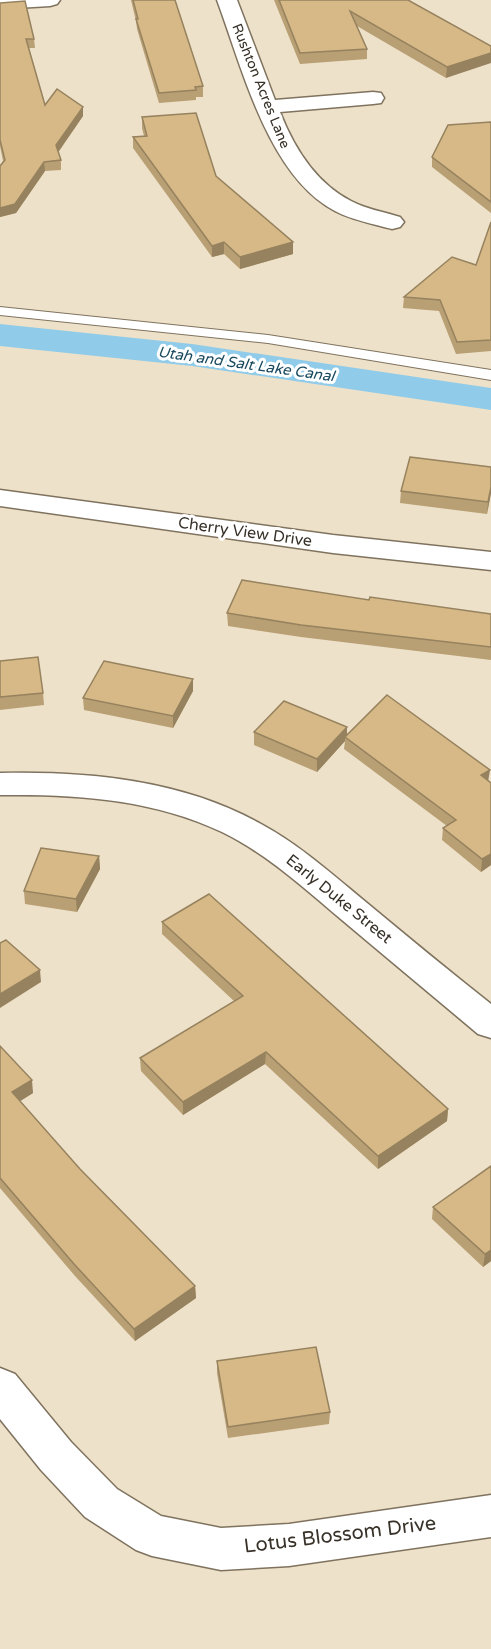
<svg xmlns="http://www.w3.org/2000/svg" width="491" height="1649" viewBox="0 0 491 1649" font-family="'Varela Round',sans-serif">
<style>
.lines{fill:none;stroke-linecap:round;stroke-linejoin:round}
.canal{fill:#90cce9;fill-rule:evenodd}
.lane-casing{stroke:#7f735f;stroke-width:2}
.street-casing{stroke:#7f735f;stroke-width:3}
.lane{fill:#fff;fill-rule:evenodd}
.street{fill:#fff;fill-rule:evenodd}
.wall{fill:#b89f74}
.shaded-wall{fill:#96825e}
.building{fill:#d6b987;stroke:#96825e;stroke-width:1.5}
.labels{text-anchor:middle;dominant-baseline:central;stroke-width:6;stroke-linejoin:round;paint-order:stroke}
.far-street-label{font-size:14px;fill:#373128;stroke:#fff}
.far-water-label{font-size:15px;font-style:italic;fill:#194a5e;stroke:#fff}
.street-label{font-size:16px;fill:#373128;stroke:#fff}
.near-street-label{font-size:20px;fill:#373128;stroke:#fff}
</style>
<rect width="100%" height="100%" fill="#eee1c9"/>
<g class="lines">
<path class="canal" d="M0 324 192 344 491 388V410L192 366 0 346Z"/>
<defs>
<path id="lane" d="M0 307 268 335 491 370V380L268 343 0 315Z"/>
<g id="street">
<path d="M0 0H60L57 4 50 6 0 9Z"/>
<path d="M217 0H237L275 100 373 92 381 93 384 98 381 103 373 104 280 112C294 148 316 183 351 201 366 209 384 212 400 217L404 222 400 227 392 229C373 224 352 220 335 211 268 176 242 67 217 0Z"/>
<path d="M0 490 333 535 491 552V570L333 553 0 506Z"/>
<path d="M0 773C88 771 183 780 261 824 300 845 333 875 367 903 408 937 449 971 491 1004V1038L478 1034C433 996 387 958 342 920 304 888 267 854 222 832 153 799 75 794 0 795Z"/>
<path d="M0 1368 15 1374 71 1442 117 1489 161 1516 221 1528 289 1524 491 1495V1537L289 1566 221 1570 152 1556 136 1550 85 1517 41 1470 0 1419Z"/>
</g>
</defs>
<use href="#lane" class="lane-casing"/>
<use href="#street" class="street-casing"/>
<use href="#lane" class="lane"/>
<use href="#street" class="street"/>
</g>
<g class="wall">
<path d="M131 0H175L203 86V97H196V100L159 103 137 29 136 21Z"/>
<path d="M274 0H408L491 46 446 78 357 26 367 49V59L300 64Z"/>
<path d="M0 3 34 39 35 48H29L45 105 83 107V116L58 152 61 160V170L45 171 16 213 0 217V166L3 161 0 146Z"/>
<path d="M142 117 293 254 240 269 224 254 212 257 133 148V137L144 136 142 128Z"/>
<path d="M491 122V213L432 167V157Z"/>
<path d="M491 222V351L456 354 439 311 403 308 404 297 476 265Z"/>
<path d="M401 491 491 493 487 514 400 503Z"/>
<path d="M369 600 491 614V660L301 637 228 626 227 613Z"/>
<path d="M0 661 43 693 44 705 0 710Z"/>
<path d="M193 679V691L173 728 84 710 83 698Z"/>
<path d="M254 732 347 735 489 781 491 783V865L481 872 442 840 443 828 447 826 344 749 345 741 317 772 254 745Z"/>
<path d="M99 856 100 869 77 912 25 904 24 891Z"/>
<path d="M162 922 448 1109 447 1121 378 1169 265 1064 183 1115 141 1071 140 1058 234 1001 162 934Z"/>
<path d="M0 1046 33 1093 20 1101 80 1169 195 1286 196 1298 135 1341 75 1276 0 1188Z"/>
<path d="M491 1166V1261L483 1267 432 1219 433 1207Z"/>
<path d="M217 1361 330 1412 329 1424 228 1438 217 1373Z"/>
</g>
<g class="shaded-wall">
<path d="M491 53V63L446 78 447 67Z"/>
<path d="M83 107V116L57 154 56 145Z"/>
<path d="M44 162 45 171 16 213 0 217V208Z"/>
<path d="M224 242V254L212 257V246Z"/>
<path d="M293 242V254L240 269V257Z"/>
<path d="M491 487V493L487 514 488 502Z"/>
<path d="M193 679V691L173 728V716Z"/>
<path d="M347 727V738L345 737V741L317 772V759Z"/>
<path d="M490 770 488 782 481 775Z"/>
<path d="M491 854V865L481 872 482 859Z"/>
<path d="M99 856 100 869 77 912 76 899Z"/>
<path d="M40 970 41 982 0 1008V994Z"/>
<path d="M266 1052 265 1064 183 1115V1102Z"/>
<path d="M32 1080 33 1093 14 1105 12 1092Z"/>
<path d="M448 1109 447 1121 378 1169V1156Z"/>
<path d="M491 1250V1261L483 1267 485 1254Z"/>
<path d="M195 1286 196 1298 135 1341 134 1329Z"/>
</g>
<g class="building">
<path d="M133 0H175L203 86 195 87 196 90 159 93 136 19H138Z"/>
<path d="M279 0H408L491 46V53L447 67 350 11 367 49 300 53Z"/>
<path d="M25 1 34 39H26L45 105 57 89 83 107 56 145 61 160 44 162 15 204 0 208V166L5 160 0 140V3Z"/>
<path d="M196 113 216 176 293 242 240 257 224 242 212 246 133 137 147 136 142 117Z"/>
<path d="M491 122V202L432 157 448 125Z"/>
<path d="M491 222V340L457 342 440 300 404 297 452 257 476 265Z"/>
<path d="M410 457 491 467V487L488 502 401 491Z"/>
<path d="M242 580 369 600 370 597 491 614V647L301 625 227 613Z"/>
<path d="M38 657 43 693 0 697V661Z"/>
<path d="M104 661 193 679 173 716 83 698Z"/>
<path d="M387 695 490 770 481 775 491 783V854L482 859 443 828 456 820 345 737Z"/>
<path d="M284 701 347 727 317 759 254 732Z"/>
<path d="M41 848 99 856 76 899 24 891Z"/>
<path d="M209 894 448 1109 378 1156 266 1052 183 1102 140 1058 243 996 162 922Z"/>
<path d="M6 940 40 970 0 994V943Z"/>
<path d="M0 1046 32 1080 12 1092 80 1169 195 1286 134 1329 74 1264 0 1178Z"/>
<path d="M491 1166V1250L485 1254 433 1207Z"/>
<path d="M316 1347 330 1412 228 1427 217 1361Z"/>
</g>
<g class="labels">
<g class="far-street-label">
<text transform="translate(261 86) rotate(68)">Rushton Acres Lane</text>
</g>
<g class="far-water-label">
<text transform="translate(246 364) rotate(8)">Utah and Salt Lake Canal</text>
</g>
<g class="street-label">
<text transform="translate(245 532) rotate(8)">Cherry View Drive</text>
<text transform="translate(339 899) rotate(39)">Early Duke Street</text>
</g>
<g class="near-street-label">
<text transform="translate(340 1535) rotate(-7)">Lotus Blossom Drive</text>
</g>
</g>
</svg>
